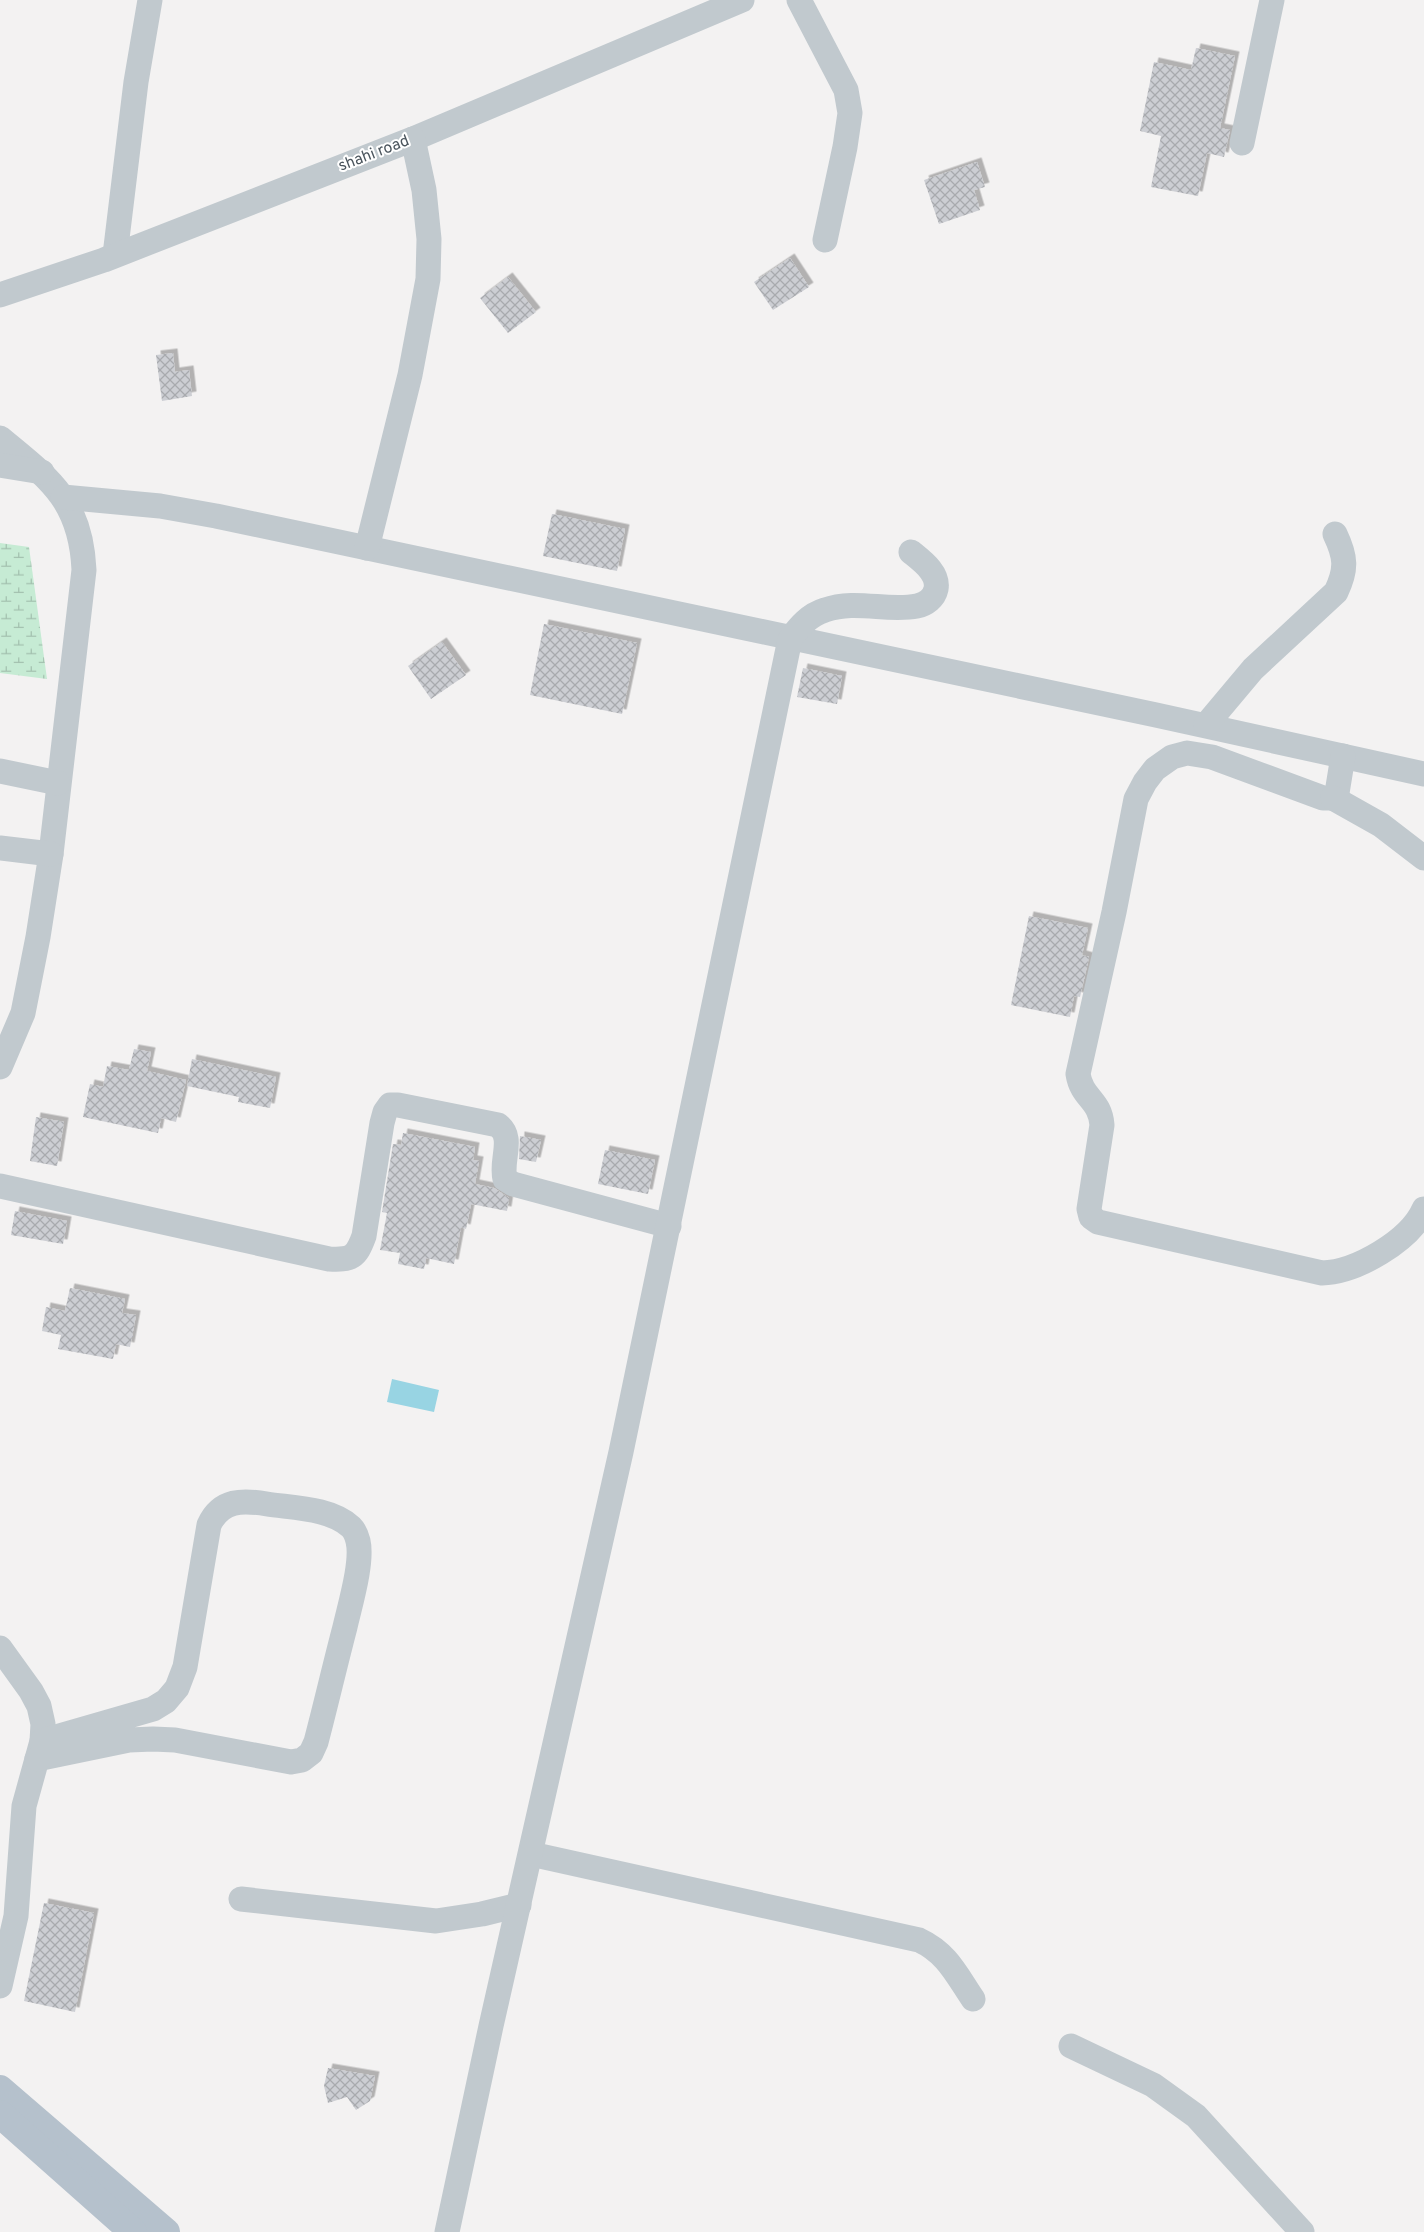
<svg xmlns="http://www.w3.org/2000/svg" width="1424" height="2232" viewBox="0 0 1424 2232" font-family="Overpass,sans-serif">
<style>
.wetland{fill:url(#wetland-marsh)}
.water{fill:#98d4e3}
.building{fill:url(#building-cross-hatch);filter:url(#shadow)}
.lines{fill:none;stroke-linecap:round;stroke-linejoin:round}
.minor{stroke:#c1c9ce;stroke-width:25}
.major{stroke:#b5c1cc;stroke-width:28}
.labels{text-anchor:middle;dominant-baseline:central;stroke-width:4;stroke-linejoin:round;paint-order:stroke}
.street-label{font-size:16px;fill:#4b555d;stroke:#fff}
</style>
<defs>
<pattern id="wetland-marsh" width="20" height="14" patternUnits="userSpaceOnUse" patternTransform="scale(1.25)"><rect width="20" height="14" fill="#c6ebd4"/><path d="M1 5h8M5 5V1M11 12h8M15 12V8" fill="none" stroke="#a3c1af"/></pattern>
<pattern id="building-cross-hatch" width="8" height="8" patternUnits="userSpaceOnUse" patternTransform="scale(1.25)"><rect width="8" height="8" fill="#ccced3"/><path d="M0 0l8 8M0 8l8-8" fill="none" stroke="#a8aaae"/></pattern>
<filter id="shadow"><feDropShadow dx="4.5" dy="-4.5" stdDeviation="0" flood-color="#0004"/></filter>
</defs>
<rect width="100%" height="100%" fill="#f3f2f2"/>
<path class="wetland" d="M0 543 29 547 47 679 0 673Z"/>
<path class="water" d="M392 1379 439 1390 434 1412 387 1402Z"/>
<g class="building">
<path d="M1196 48 1235 56 1220 128 1230 130 1224 157 1207 153 1198 196 1151 187 1161 136 1140 131 1154 62 1191 70Z"/>
<path d="M977 162 985 187 974 190 980 210 939 224 924 180Z"/>
<path d="M790 258 809 287 773 310 754 282Z"/>
<path d="M508 277 536 312 508 333 480 298Z"/>
<path d="M173 353 175 372 189 370 192 396 162 401 156 355Z"/>
<path d="M552 514 625 529 617 571 543 556Z"/>
<path d="M544 624 637 643 622 714 530 695Z"/>
<path d="M442 642 466 675 431 699 408 666Z"/>
<path d="M803 668 842 676 837 704 797 697Z"/>
<path d="M1029 916 1088 928 1082 955 1089 957 1080 997 1074 996 1070 1017 1011 1005Z"/>
<path d="M134 1049 151 1052 147 1071 186 1080 176 1122 161 1118 158 1133 83 1117 90 1084 103 1087 107 1066 129 1070Z"/>
<path d="M192 1059 276 1077 270 1108 238 1102 239 1097 187 1086Z"/>
<path d="M36 1117 64 1122 57 1166 30 1161Z"/>
<path d="M403 1133 475 1147 473 1160 479 1161 475 1184 494 1188 509 1198 507 1211 471 1204 466 1229 461 1227 454 1264 426 1258 424 1269 398 1264 400 1253 380 1250 387 1213 382 1212 393 1144 401 1145Z"/>
<path d="M520 1136 541 1140 536 1162 519 1159Z"/>
<path d="M605 1150 655 1160 648 1194 598 1184Z"/>
<path d="M15 1211 67 1221 63 1244 11 1235Z"/>
<path d="M70 1288 125 1299 122 1313 136 1315 130 1347 116 1344 113 1359 58 1349 61 1335 42 1331 46 1307 65 1311Z"/>
<path d="M44 1903 94 1913 75 2012 24 2001Z"/>
<path d="M328 2068 375 2076 370 2101 356 2110 347 2097 328 2103 324 2086Z"/>
</g>
<g class="lines">
<g class="minor">
<path d="M799 0 846 90 850 113 845 147 825 240"/>
<path d="M1242 143 1272 0"/>
<path d="M115 255 136 82 150 0"/>
<path d="M0 295 104 260 413 139 742 0"/>
<path d="M0 438C50 479 81 501 84 570L51 854 38 937 23 1013 0 1067"/>
<path d="M0 465 42 472"/>
<path d="M63 497 160 506 216 516 1156 715 1424 774"/>
<path d="M367 548 410 375 428 279 429 239 424 190 413 139"/>
<path d="M1206 725 1253 669 1336 592C1347 569 1346 557 1335 534"/>
<path d="M1343 756 1337 793 1333 798H1323L1212 757 1187 753 1172 757 1155 769 1145 782 1136 799 1114 912 1078 1074C1082 1099 1100 1099 1102 1125L1089 1209 1091 1217 1098 1222 1322 1273C1356 1272 1410 1241 1424 1209"/>
<path d="M0 771 58 783"/>
<path d="M1333 798 1381 825 1424 858"/>
<path d="M0 848 51 854"/>
<path d="M0 1186 329 1259C351 1260 356 1258 364 1236L382 1123 385 1112 390 1105H398L498 1125C515 1138 500 1160 505 1179L513 1184 669 1226"/>
<path d="M0 1648 31 1691 39 1706 43 1724 42 1741 24 1806 16 1916 0 1986"/>
<path d="M37 1759 129 1740 153 1739 175 1740 291 1762 302 1760 311 1753 316 1742C326 1704 335 1665 345 1627 350 1605 363 1562 358 1541 357 1537 354 1530 351 1527 331 1508 293 1508 267 1504 243 1500 221 1499 209 1525L185 1667 177 1688 166 1701 153 1709 42 1741"/>
<path d="M531 1854 919 1940C947 1953 956 1974 973 1999"/>
<path d="M241 1899 436 1921 482 1914 519 1905"/>
<path d="M1071 2046 1153 2085 1196 2116 1302 2232"/>
<path d="M447 2232 491 2026 621 1452 790 639C800 626 809 615 825 610 856 599 887 612 917 606 926 604 934 598 936 589 939 573 922 561 911 552"/>
</g>
<g class="major">
<path d="M0 2089 166 2232"/>
<path d="M0 2114 133 2232"/>
</g>
</g>
<g class="labels">
<g class="street-label">
<text transform="translate(374 154) rotate(-21)">shahi road</text>
</g>
</g>
</svg>
